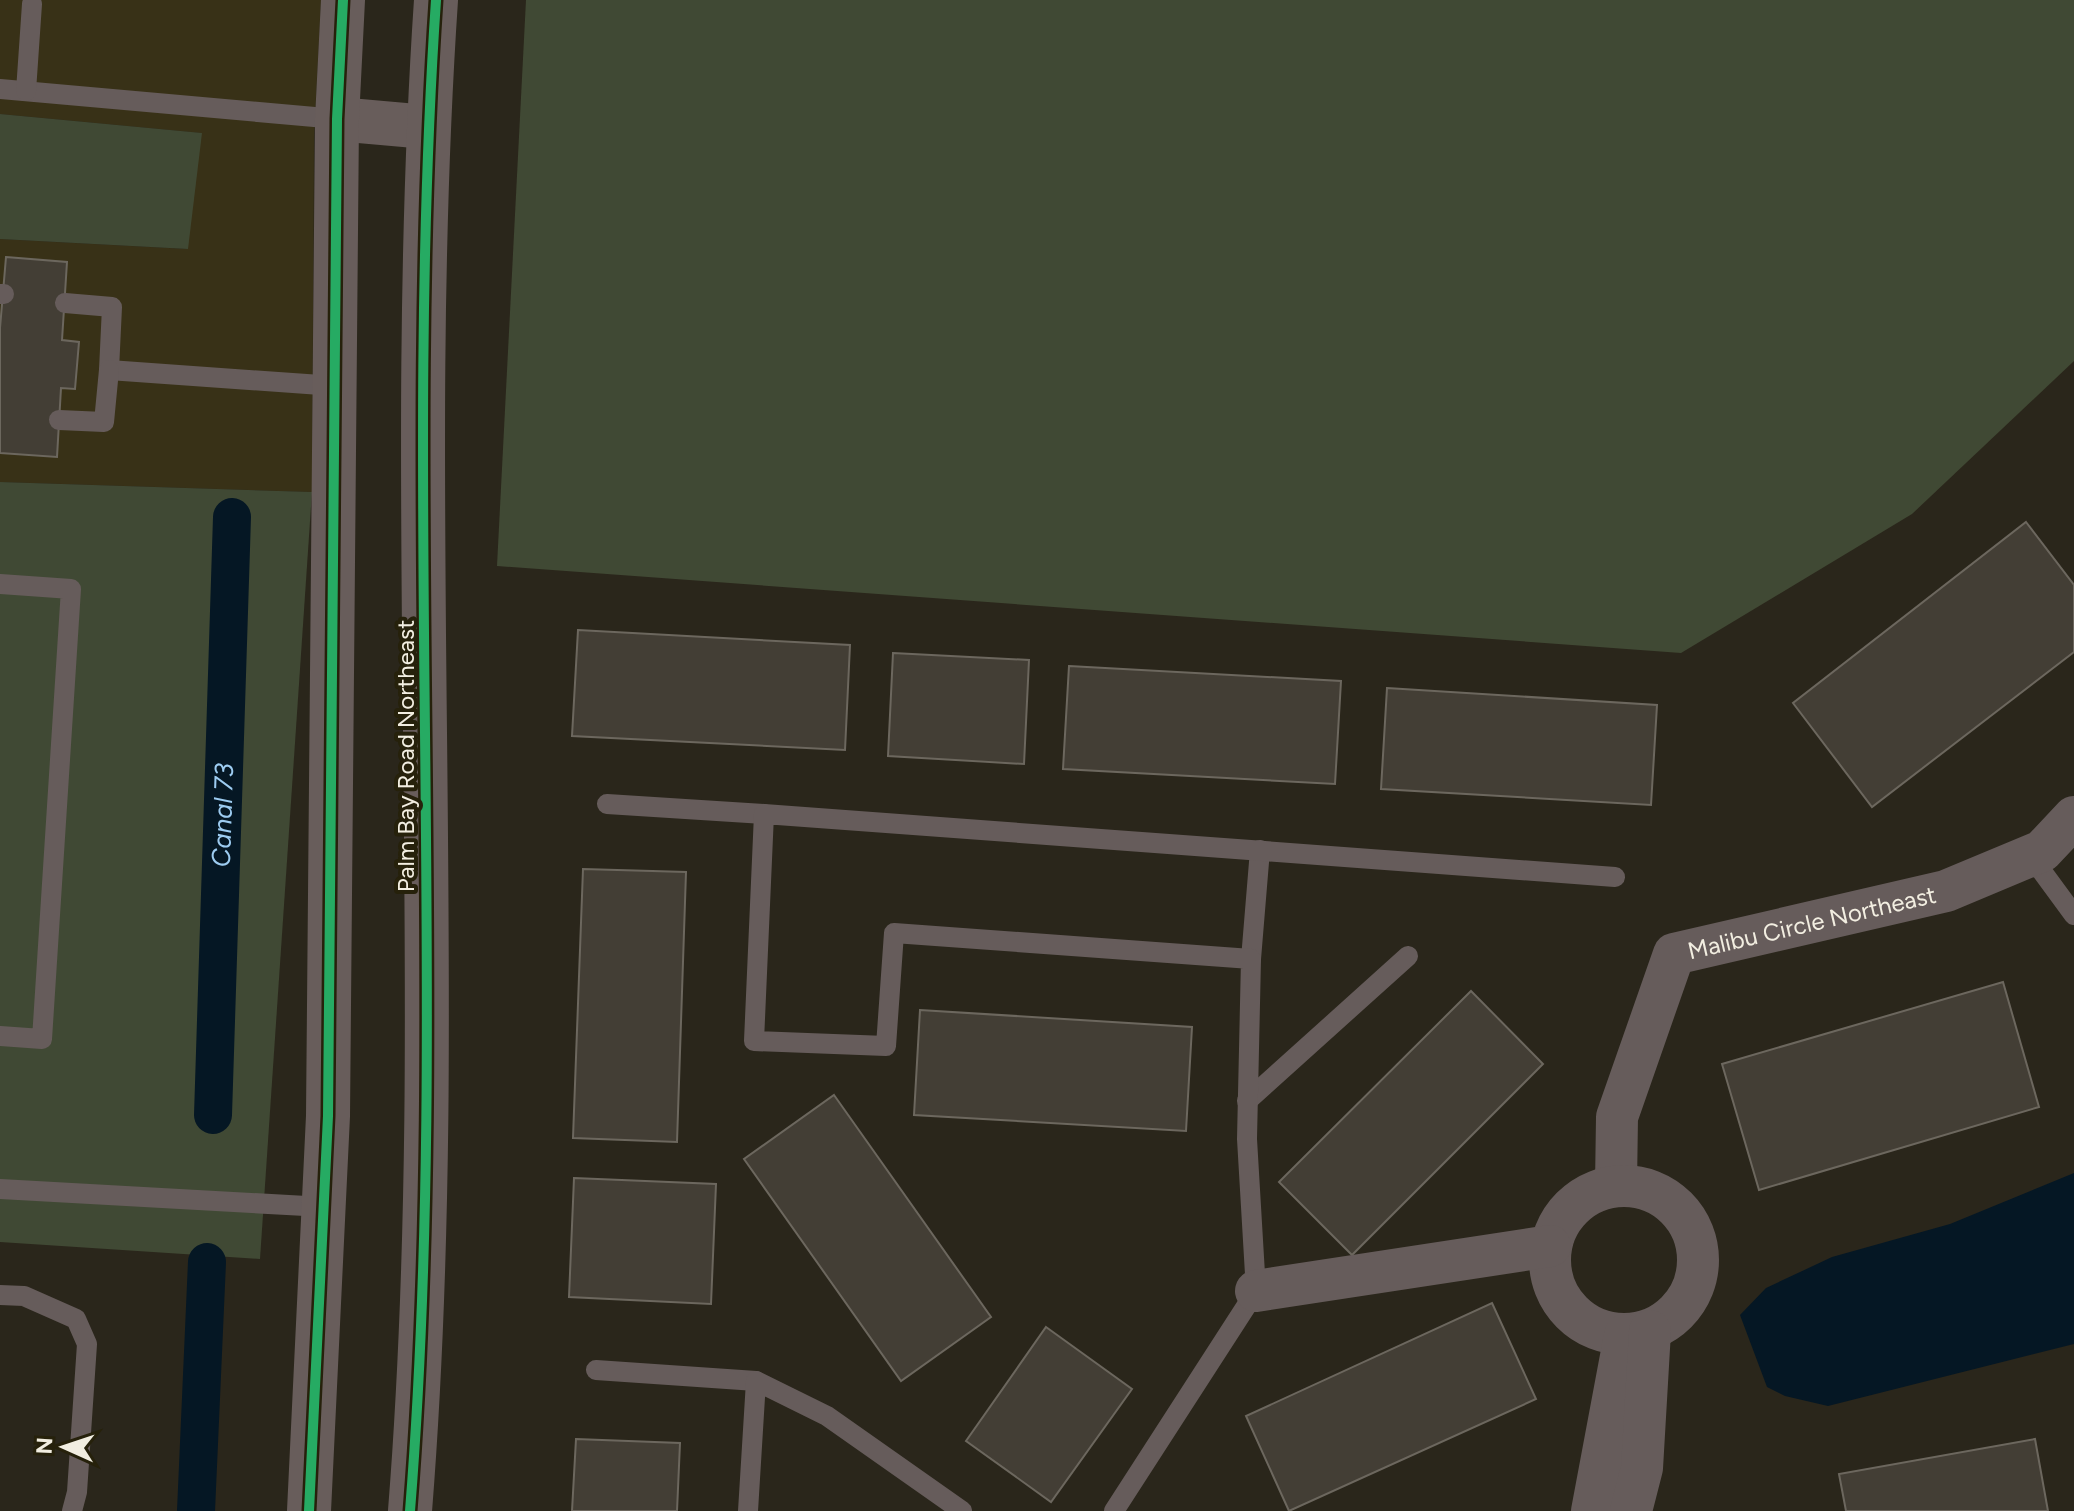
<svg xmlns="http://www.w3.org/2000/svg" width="2074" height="1511" viewBox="0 0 2074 1511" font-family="Figtree,sans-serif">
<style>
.built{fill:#383117}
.green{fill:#404934}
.water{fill:#051724}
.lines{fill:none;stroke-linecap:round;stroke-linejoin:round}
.canal{stroke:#051724;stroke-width:38}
.building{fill:#433e35;stroke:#6c675e;stroke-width:2}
.service{stroke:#665c5b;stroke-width:20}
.minor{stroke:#665c5b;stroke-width:42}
.secondary{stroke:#685d5b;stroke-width:44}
.cycleway-casing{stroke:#26210b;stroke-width:15}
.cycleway{stroke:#26ab63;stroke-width:10}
.labels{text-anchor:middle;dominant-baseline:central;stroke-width:8;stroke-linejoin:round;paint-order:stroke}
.street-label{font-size:24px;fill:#f2eee1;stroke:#26210b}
.water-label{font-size:26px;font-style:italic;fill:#9dccf1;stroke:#26210b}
</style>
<rect width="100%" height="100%" fill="#2a261b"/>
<path class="built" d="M0 0H321L314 135 312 492 0 482V239L187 249 201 133 0 114Z"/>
<g class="green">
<path d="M526 0H2074V361L1912 514 1681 653 497 566Z"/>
<path d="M0 114 202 133 188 249 0 239Z"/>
<path d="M0 482 312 492 260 1259 0 1242Z"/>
</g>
<path class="water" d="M2074 1173V1344L1828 1406 1785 1396 1767 1387 1740 1315 1766 1288 1832 1257 1950 1224Z"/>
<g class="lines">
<g class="canal">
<path id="s1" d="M213 1115 232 517"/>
<path d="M196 1511 207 1262"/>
</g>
</g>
<g class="building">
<path d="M6 257 67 262 62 340 79 342 75 389 61 388 57 457 0 453V328Z"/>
<path d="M2026 522 2074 585V652L1872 807 1793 703Z"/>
<path d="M578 630 850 645 845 750 572 736Z"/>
<path d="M893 653 1029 660 1024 764 888 756Z"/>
<path d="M1069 666 1341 681 1335 784 1063 769Z"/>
<path d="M1387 688 1657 705 1651 805 1381 789Z"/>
<path d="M583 869 686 872 677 1142 573 1138Z"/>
<path d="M2003 982 2039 1107 1759 1190 1722 1064Z"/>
<path d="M1471 991 1543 1064 1352 1255 1279 1182Z"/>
<path d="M920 1010 1192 1027 1186 1131 914 1115Z"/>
<path d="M834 1095 991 1317 901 1381 744 1159Z"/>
<path d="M574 1178 716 1184 711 1304 569 1297Z"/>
<path d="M1492 1303 1536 1399 1289 1511 1246 1416Z"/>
<path d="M1046 1327 1132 1389 1051 1502 966 1441Z"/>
<path d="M576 1439 680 1443 677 1511H572Z"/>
<path d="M2035 1439 2048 1511H1846L1839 1474Z"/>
</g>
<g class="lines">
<g class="service">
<path d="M0 89 337 119"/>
<path d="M26 91 32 4"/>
<path d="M0 294H4"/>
<path d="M65 303 112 307 109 370 335 386"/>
<path d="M59 420 104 422 109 370"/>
<path d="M0 584 71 589 42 1039 0 1036"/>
<path d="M607 804 764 814"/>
<path d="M2030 855 2074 915"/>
<path d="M1251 959 1260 850"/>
<path d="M1247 1101 1408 956"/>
<path d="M0 1189 324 1207"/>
<path d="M0 1295 24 1296 76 1319 87 1344 77 1492 72 1511"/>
<path d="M596 1370 756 1381"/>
<path d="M748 1511 756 1381 827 1416 962 1511"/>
<path d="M1114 1511 1256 1291 1247 1139 1251 959 894 933 886 1046 754 1041 764 814 1615 877"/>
</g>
<g class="minor">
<path id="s2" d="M1616 1185 1617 1117 1674 954 1946 891 2042 851 2074 817"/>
<circle cx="1624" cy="1260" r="74"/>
<path d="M1256 1291 1550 1246"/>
<path d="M1592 1511 1625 1335"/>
<path d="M1631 1511 1642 1468 1650 1331"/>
</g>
<g class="secondary">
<path d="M337 119 427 127"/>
<path d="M309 1511 328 1116 337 119 343 0"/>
<path d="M410 1511C450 1008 402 503 436 0"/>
</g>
<defs>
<g id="cycleway">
<path d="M309 1511 328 1116 337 119 343 0"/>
<path d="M410 1511C450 1008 402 503 436 0"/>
</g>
</defs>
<use href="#cycleway" class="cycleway-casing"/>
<use href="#cycleway" class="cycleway"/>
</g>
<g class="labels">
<g class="street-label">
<text transform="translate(405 756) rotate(-90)">Palm Bay Road Northeast</text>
<text stroke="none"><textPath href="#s2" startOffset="382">Malibu Circle Northeast</textPath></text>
</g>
<g class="water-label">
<text stroke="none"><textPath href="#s1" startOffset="300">Canal 73</textPath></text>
</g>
</g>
<g transform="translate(64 1447) rotate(273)" stroke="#26210b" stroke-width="6" paint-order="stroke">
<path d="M0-6L14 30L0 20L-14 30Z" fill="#f2eee1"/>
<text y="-12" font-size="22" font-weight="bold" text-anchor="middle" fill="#f2eee1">N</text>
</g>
</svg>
